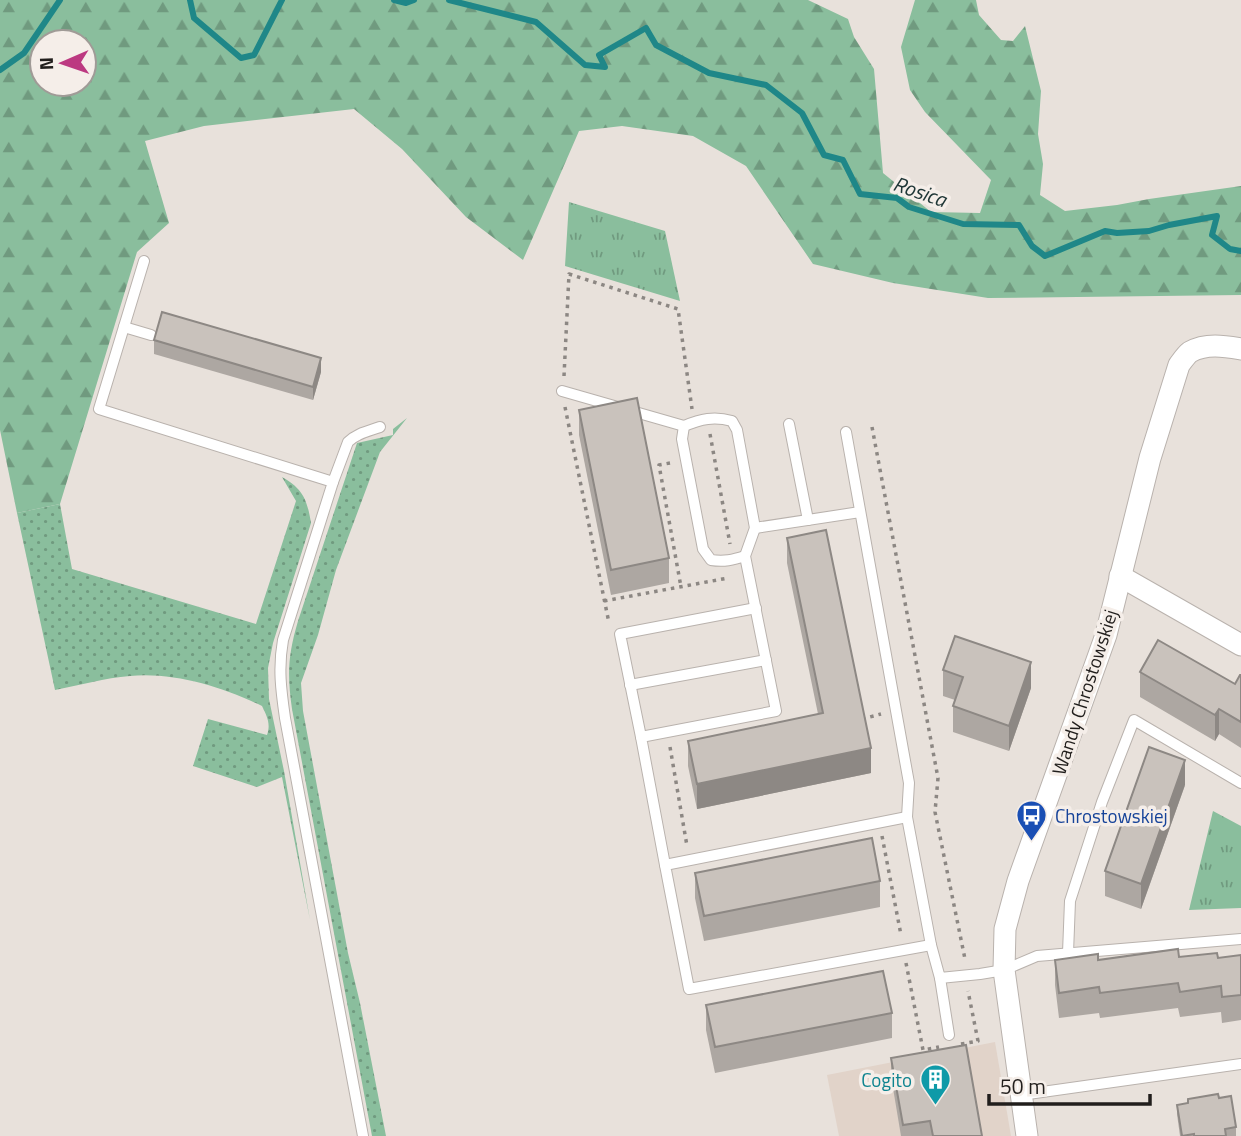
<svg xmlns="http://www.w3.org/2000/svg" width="1241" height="1136" viewBox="0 0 1241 1136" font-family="'Titillium Web',sans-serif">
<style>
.built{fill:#e1d3c9}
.grass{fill:url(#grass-dots)}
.forest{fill:url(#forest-firs);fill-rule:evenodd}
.park{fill:url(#park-tufts)}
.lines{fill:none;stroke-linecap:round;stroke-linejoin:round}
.stream{stroke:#1f8788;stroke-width:6}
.lane-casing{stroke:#b9b2ad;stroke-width:12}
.street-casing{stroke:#b9b2ad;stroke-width:23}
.path{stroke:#8c8783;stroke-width:3.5;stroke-dasharray:3.5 5;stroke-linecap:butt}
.lane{stroke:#fff;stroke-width:10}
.street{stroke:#fff;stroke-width:21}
.wall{fill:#ada7a2}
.shaded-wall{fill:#8d8884}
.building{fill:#c9c2bc;stroke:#8d8884;stroke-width:2}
.labels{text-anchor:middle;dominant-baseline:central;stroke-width:7;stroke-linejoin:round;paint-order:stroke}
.street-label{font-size:19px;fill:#211e1c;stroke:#f5eee9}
.transit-label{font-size:19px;fill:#164399;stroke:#f5eee9;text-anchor:start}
.culture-label{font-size:19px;fill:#0d838f;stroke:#f5eee9;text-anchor:end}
.water-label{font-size:21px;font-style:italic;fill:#203737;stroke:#f5eee9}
</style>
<defs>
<pattern id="grass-dots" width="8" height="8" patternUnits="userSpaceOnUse" patternTransform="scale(1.75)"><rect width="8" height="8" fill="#8abe9d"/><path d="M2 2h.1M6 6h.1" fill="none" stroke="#709a7f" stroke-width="1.8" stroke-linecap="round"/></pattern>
<pattern id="forest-firs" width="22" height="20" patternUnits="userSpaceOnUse" patternTransform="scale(1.75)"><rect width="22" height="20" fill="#8abe9d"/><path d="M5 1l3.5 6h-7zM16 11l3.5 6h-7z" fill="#709a7f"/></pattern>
<pattern id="park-tufts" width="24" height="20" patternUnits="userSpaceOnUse" patternTransform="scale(1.75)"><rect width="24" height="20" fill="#8abe9d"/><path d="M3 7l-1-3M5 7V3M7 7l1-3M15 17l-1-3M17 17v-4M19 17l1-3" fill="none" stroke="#709a7f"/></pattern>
</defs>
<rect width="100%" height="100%" fill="#e8e1db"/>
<path class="built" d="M995 1042 1011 1136H839L827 1075Z"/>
<g class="grass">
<path d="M407 418 380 452 336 570 318 635 301 683 303 711 348 953 360 1003 386 1136H372L292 709C287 674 288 655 298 621L357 443 393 435V429Z"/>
<path d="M282 477C303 489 307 499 311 523L273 643 268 668 269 699 284 771 310 920 282 777 257 787 193 766 208 719 267 735C271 724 267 716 262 706 223 687 174 672 130 676 105 678 80 685 55 690L17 513 60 504 72 569 256 624 296 501Z"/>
</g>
<path class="forest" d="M0 0H808L848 19 854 37 874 69 883 173 931 212 980 213 991 180 925 112 910 90 901 47 915 0H976L979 15 1001 40 1013 41 1025 26 1041 91 1038 134 1043 164 1040 195 1065 211 1117 205 1149 199 1241 186V295L988 298 893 283 813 264 746 166 693 136 622 126 579 131 523 260 466 217 402 149 354 109 204 126 145 141 169 223 137 252 60 504 17 513 0 430ZM42 42H84V84H42Z"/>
<g class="park">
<path d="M569 202 665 231 680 301 565 266Z"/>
<path d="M1213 811 1241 826V908L1189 910Z"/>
</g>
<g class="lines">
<g class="stream">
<path d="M190 0 194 18 241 58 254 55 282 0"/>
<path d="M394 0 406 3 414 0"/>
<path d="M449 0 536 22 585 65 605 67 599 55 646 28 656 45 709 73 766 85 802 113 824 155 843 160 860 194 897 198 909 207 963 224 1019 225 1032 246 1045 256 1105 231 1117 233 1149 231 1169 225 1217 216 1212 235 1230 249 1241 251"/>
<path d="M0 70 24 53 60 0"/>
</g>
<defs>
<g id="lane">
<path d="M144 261 99 409 333 482 283 640C278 668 281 690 285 718L363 1136"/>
<path d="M124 327 151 335"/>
<path d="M562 391 684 426C701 419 714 416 732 421L737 430 755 528 860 512"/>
<path d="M789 424 808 520"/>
<path d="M684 426 682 439 703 549 711 560C724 562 733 560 745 556"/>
<path d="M846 432 909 783 907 817 931 945 940 978 980 974 1004 970 1037 956 1241 939"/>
<path d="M333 482 348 442C357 433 369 431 380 427"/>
<path d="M630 685 766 660"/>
<path d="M641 737 620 634 756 608"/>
<path d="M907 817 665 865 689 989 931 945"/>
<path d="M665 865 641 737 776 711 745 556 755 528"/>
<path d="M1068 953 1070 901 1102 802 1134 720 1241 783"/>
<path d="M940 978 949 1035"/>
<path d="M1021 1095 1241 1064"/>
</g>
<g id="street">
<path d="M1120 576 1241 645"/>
<path d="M1027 1136 1004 970 1005 929 1018 881 1106 635 1150 458 1179 365C1182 361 1186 355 1190 352 1206 343 1224 346 1241 349"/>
</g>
</defs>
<use href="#lane" class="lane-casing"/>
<use href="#street" class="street-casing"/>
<g class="path">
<path d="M564 376 569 274 678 309 692 409"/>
<path d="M565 407 609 623"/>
<path d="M872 427 938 778 935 812 965 959"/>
<path d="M710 434 730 544"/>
<path d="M670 463 659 465 681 587"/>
<path d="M604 601 728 578"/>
<path d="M862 719 881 714"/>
<path d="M670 747 687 846"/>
<path d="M882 836 901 935"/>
<path d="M906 963 923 1050 939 1047"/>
<path d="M961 1044 978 1041 968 991"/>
</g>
<use href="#lane" class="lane"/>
<use href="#street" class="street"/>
</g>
<g class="wall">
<path d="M154 340 321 372 313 400 154 354Z"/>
<path d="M579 410 669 558V583L611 595 579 435Z"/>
<path d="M787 538 871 773 697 809 688 766V741L818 714 787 563Z"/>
<path d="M943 670 1031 688 1009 751 953 732V706L955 700 943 696Z"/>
<path d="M1140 672 1235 684 1241 675V748L1219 734 1215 741 1140 697Z"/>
<path d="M1185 785 1141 909 1105 896V871Z"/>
<path d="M695 873 880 881V907L704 941 695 898Z"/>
<path d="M1241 955V1020L1222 1023 1221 1012 1180 1017 1178 1008 1100 1018 1099 1013 1059 1018 1055 985V960H1098L1179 957 1218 958Z"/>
<path d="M706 1005 892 1013V1038L715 1073 706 1030Z"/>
<path d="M891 1058 982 1136H901L891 1076Z"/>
<path d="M1219 1098 1236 1127V1136H1180L1177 1114V1105Z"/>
</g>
<g class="shaded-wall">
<path d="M321 358V372L313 400V387Z"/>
<path d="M1031 662V688L1009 751V726Z"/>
<path d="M1219 709V734L1215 741V715Z"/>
<path d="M871 748V773L697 809V784Z"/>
<path d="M1185 760V785L1141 909V884Z"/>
</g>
<g class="building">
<path d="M162 312 321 358 313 387 154 340Z"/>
<path d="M637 398 669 558 611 570 579 410Z"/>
<path d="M826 530 871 748 697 784 688 741 823 713 787 538Z"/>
<path d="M955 636 1031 662 1009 726 953 706 963 677 943 670Z"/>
<path d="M1158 640 1235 684 1240 675H1241V722L1219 709 1215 715 1140 672Z"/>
<path d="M1149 747 1185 760 1141 884 1105 871Z"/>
<path d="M872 838 880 881 704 916 695 873Z"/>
<path d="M1178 949 1179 957 1217 953 1218 958 1241 955V995L1222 997 1221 986 1180 992 1178 983 1100 993 1099 987 1059 993 1055 960 1098 954V960Z"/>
<path d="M883 971 892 1013 715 1047 706 1005Z"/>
<path d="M966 1045 982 1136H933L930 1121 903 1125 891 1058Z"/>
<path d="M1218 1094 1219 1098 1231 1096 1236 1127 1225 1129 1226 1136H1194V1134L1182 1136 1177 1105 1188 1103V1099Z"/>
</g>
<defs>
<symbol id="bus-pin" viewBox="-11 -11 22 30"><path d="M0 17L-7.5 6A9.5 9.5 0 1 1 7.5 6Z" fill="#1a4fb4" stroke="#f5eee9"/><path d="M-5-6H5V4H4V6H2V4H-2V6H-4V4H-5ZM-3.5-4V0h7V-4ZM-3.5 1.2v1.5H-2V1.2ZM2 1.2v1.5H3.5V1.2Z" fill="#fff"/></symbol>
<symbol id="building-pin" viewBox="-11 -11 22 30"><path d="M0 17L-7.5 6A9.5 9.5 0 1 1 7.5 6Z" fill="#0f9aa8" stroke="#f5eee9"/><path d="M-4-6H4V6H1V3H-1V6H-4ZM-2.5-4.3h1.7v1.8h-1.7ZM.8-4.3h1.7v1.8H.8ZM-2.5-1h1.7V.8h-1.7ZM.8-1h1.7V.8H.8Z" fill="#fff"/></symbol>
</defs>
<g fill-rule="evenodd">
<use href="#bus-pin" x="1014" y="798" width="35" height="47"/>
<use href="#building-pin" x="918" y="1062" width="35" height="47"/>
</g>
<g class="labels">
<g class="street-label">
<text transform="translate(1084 692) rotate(-72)">Wandy Chrostowskiej</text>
</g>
<g class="transit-label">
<text x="1055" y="815">Chrostowskiej</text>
</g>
<g class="culture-label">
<text x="912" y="1079">Cogito</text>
</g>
<g class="water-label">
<text transform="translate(920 191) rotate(19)">Rosica</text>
</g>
</g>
<g transform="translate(63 63) rotate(268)"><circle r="33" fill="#f5eee9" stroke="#a09b97" stroke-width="2"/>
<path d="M0-5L12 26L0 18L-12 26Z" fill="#bc3981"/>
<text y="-10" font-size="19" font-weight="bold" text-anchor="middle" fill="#211e1c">N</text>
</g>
<path d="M989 1094v10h161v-10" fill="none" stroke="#211e1c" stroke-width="3.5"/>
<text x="1000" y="1094" font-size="21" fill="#211e1c" stroke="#f5eee9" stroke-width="5" paint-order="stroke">50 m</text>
</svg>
